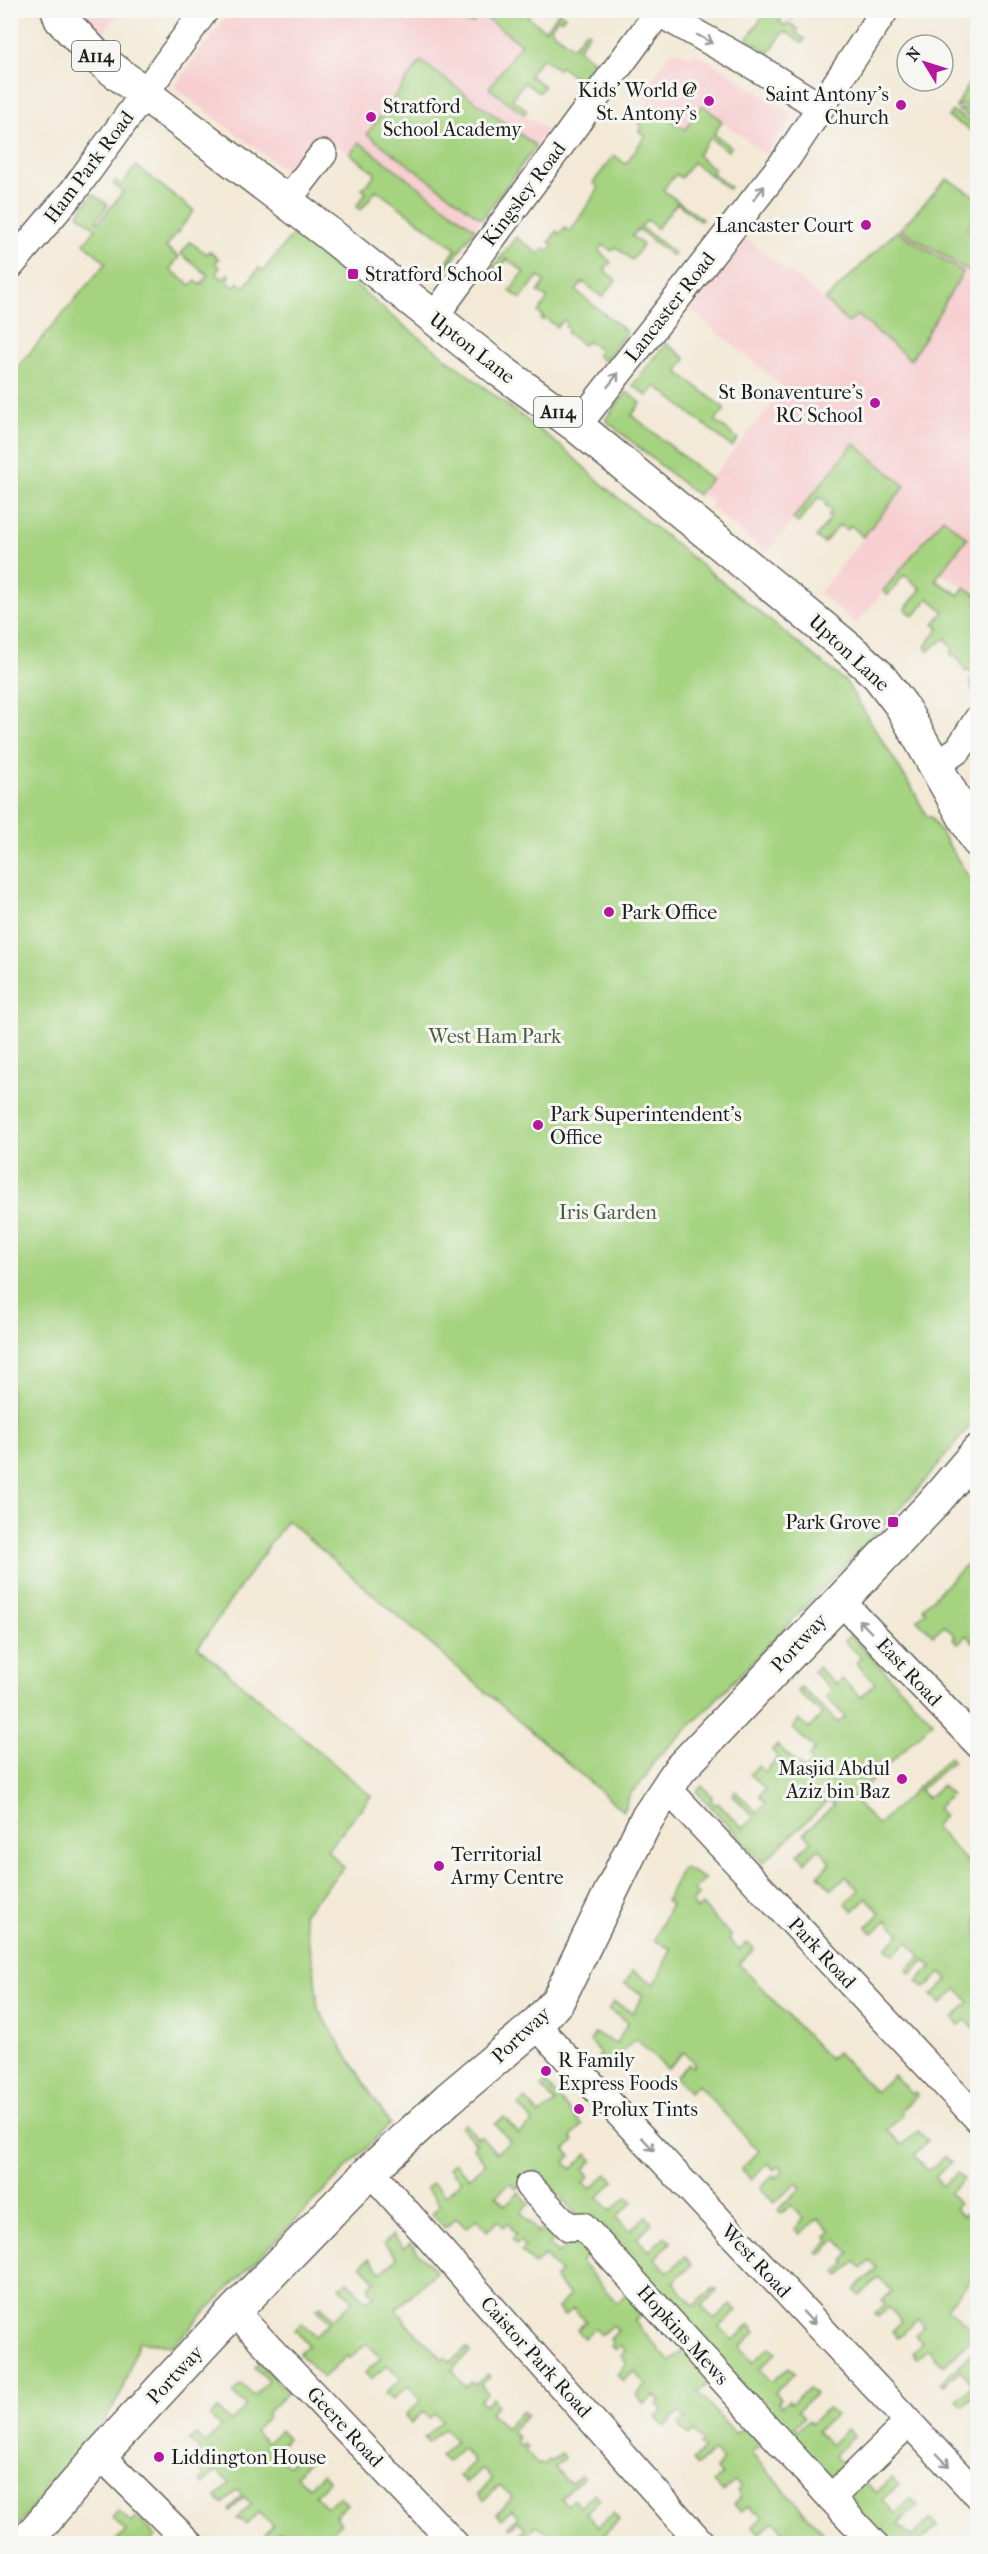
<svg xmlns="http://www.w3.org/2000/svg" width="988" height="2554" viewBox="0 0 988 2554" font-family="'IM FELL French Canon',serif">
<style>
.built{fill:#f7cfd1}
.green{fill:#a5d380;stroke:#60784e;stroke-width:1.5}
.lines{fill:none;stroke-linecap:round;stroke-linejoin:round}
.minor-casing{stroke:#67645d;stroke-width:30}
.major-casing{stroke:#67645d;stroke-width:36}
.minor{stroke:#fff;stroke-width:27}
.major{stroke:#fff;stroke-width:33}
.oneway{stroke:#999}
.poi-dot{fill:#b5179e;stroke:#f6f6f2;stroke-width:2}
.labels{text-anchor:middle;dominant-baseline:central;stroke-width:6;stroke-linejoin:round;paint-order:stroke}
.shield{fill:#f6f6f2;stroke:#5d5d5c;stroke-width:1.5}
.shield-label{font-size:18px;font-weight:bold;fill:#1c1c1c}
.poi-label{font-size:20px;fill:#1c1c1c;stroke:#f6f6f2;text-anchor:start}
.street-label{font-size:20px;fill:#1c1c1c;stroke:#f6f6f2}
.park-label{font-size:20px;fill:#4c5c3f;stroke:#f6f6f2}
</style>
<rect width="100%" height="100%" fill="#f6f6f2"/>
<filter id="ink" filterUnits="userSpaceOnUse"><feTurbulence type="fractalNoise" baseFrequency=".0167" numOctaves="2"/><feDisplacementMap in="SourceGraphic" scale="12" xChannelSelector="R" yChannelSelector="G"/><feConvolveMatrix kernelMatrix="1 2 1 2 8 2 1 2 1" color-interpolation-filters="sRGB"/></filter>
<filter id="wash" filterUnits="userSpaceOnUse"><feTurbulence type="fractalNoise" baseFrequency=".008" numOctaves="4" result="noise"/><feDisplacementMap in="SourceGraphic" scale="24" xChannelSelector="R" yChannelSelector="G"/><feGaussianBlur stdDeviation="1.35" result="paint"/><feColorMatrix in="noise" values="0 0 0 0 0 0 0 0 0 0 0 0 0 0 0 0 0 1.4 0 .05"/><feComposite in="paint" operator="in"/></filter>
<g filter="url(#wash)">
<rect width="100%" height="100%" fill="#f3e9d6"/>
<g class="built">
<path d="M74 11H120L99 39Z"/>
<path d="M230 11H491L486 18 521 44 489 88 547 131 475 229 359 142 350 154 319 134 289 173 174 87Z"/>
<path d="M672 50 691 57 694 53 726 71 793 115 765 154 702 106 685 130 641 96Z"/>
<path d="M947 179 977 197V595L940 573 967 538 900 571 856 624 819 593 905 486 854 444 767 553 709 506 712 502 708 498 704 495 700 498 697 495 785 388 689 309 746 239 825 300 897 231Z"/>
</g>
<g class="green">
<path d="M754 10 797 11 792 19 784 14 779 22 786 26 789 23 798 29 796 33 805 39 802 43 784 31 769 53 747 39 763 16Z"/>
<path d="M456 11V10L482 11 473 23 463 22Z"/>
<path d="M491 11H513L520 16 524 11H532L528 17 545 30 559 12 565 16 561 20 558 18 551 27 553 32 573 47 586 31 589 33 578 49 597 64 583 83 561 67 558 69 542 58 529 75 544 86 539 93 524 82 512 99 527 110 524 114 489 88 521 44 486 18Z"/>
<path d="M421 61 536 146 482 219 367 134Z"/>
<path d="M977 68V101L956 107Z"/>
<path d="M651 104 685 130 702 105 722 121 714 134 731 147 728 151 710 138 697 155 714 169 712 173 730 187 728 189 693 162 681 178 676 174 663 190 702 219 700 221 677 203 657 228 647 220 641 227 674 253 672 256 638 229 632 236 643 245 632 260 616 247 612 251 603 245 599 251 611 262 604 270 616 280 602 297 583 282 576 291 627 332 604 361 597 355 600 350 587 341 583 345 567 333 569 330 565 326 567 323 563 320 557 327 545 318 543 321 541 319 543 316 538 312 548 299 538 292 545 282 538 276 521 299 510 291 524 272 507 259 493 279 488 275 516 237 539 254 544 248 549 251 553 245 549 242 557 231 560 234 565 228 570 232 599 188 593 183 614 155 626 164 645 136 639 131 642 126 637 122Z"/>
<path d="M977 105V121L958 110Z"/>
<path d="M952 111 977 125V134L948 117Z"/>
<path d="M359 142 475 229 444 272 441 270 456 249 376 190 361 210 356 207 366 193 362 189 375 175 374 172 350 154Z"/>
<path d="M136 166 194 211 166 247 179 257 170 269 191 285 195 281 201 285 208 275 181 254 190 242 207 254 209 251 219 259 215 263 220 268 216 273 223 279 228 274 230 276 227 281 234 287 238 282 244 287 259 268 263 271 295 232 389 314 563 448 611 492 846 682 915 793 927 817H931L977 890V1417L919 1488 701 1715 655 1760 645 1778 630 1794 623 1811 287 1520 198 1647 371 1796 327 1850 344 1867 303 1914 314 1968 318 2009 390 2124 172 2346 139 2341 121 2394 94 2436 11 2533V375L106 263 84 243 96 229 78 214 93 194 108 205 96 220 99 222 123 192 113 184 116 181 122 185Z"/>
<path d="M947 179 977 197V209L967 229 977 235V276L900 229Z"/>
<path d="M897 231 963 272 911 360 857 315 848 323 825 300Z"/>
<path d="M666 343 686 359 677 371 725 409 715 421 738 439 732 447 656 386 647 396 633 385Z"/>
<path d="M627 392 641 403 632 415 711 479 697 495 605 420Z"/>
<path d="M854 443 905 486 863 537 851 525 847 530 839 525 824 543 816 537 831 518 828 516 832 511 825 505 827 502 819 497 798 523 793 519Z"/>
<path d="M943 518 967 538 935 580 959 595 964 587 977 595 978 684 973 692 970 681 975 678 970 670 966 672 956 655 953 657 950 653 953 651 946 638 928 651 925 647 939 628 934 624 944 611 928 598 914 616 905 609 921 589 904 575 888 595 883 591Z"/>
<path d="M977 1554V1646L967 1635 958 1643 953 1638 955 1636 944 1625 933 1635 917 1620 926 1611 923 1608Z"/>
<path d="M850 1635 933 1722 852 1799 878 1825 950 1757 953 1761 920 1790 927 1798 942 1785 951 1795 937 1808 944 1816 934 1826 977 1873V2032L966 2020 959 2025 953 2018 969 2002 957 1989 941 2004 932 1995 948 1980 941 1973 925 1988 917 1981 932 1967 925 1960 911 1974 907 1970 921 1956 908 1942 893 1955 886 1948 900 1934 887 1920 873 1933 866 1927 880 1913 867 1898 853 1911 845 1903 859 1890 846 1876 832 1889 818 1875 831 1862 819 1848 805 1862 798 1854 812 1841 804 1833 834 1805 829 1800 763 1863 697 1792 702 1786 712 1796 711 1800 715 1805 718 1803 743 1828 754 1817 732 1794 735 1791 757 1812 766 1804 759 1796 765 1789 750 1774 758 1766 765 1772 778 1757 772 1751 777 1745 805 1770 812 1762 808 1757 815 1749 792 1728 799 1720 809 1729 822 1714 797 1691 801 1687 838 1723 845 1716 826 1697 832 1690 813 1672 818 1667 836 1685 842 1679 861 1697 875 1683 856 1663 861 1657 844 1641Z"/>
<path d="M683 1867 705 1879 694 1889 698 1895 692 1902 697 1910 702 1905 731 1936 729 1939 739 1950 747 1943 754 1949 739 1964 829 2059 837 2052 875 2092 894 2075 912 2095 915 2092 917 2095 900 2111 903 2115 887 2130 902 2145 918 2131 928 2141 914 2155 928 2171 945 2156 951 2163 935 2177 942 2186 957 2173 964 2179 949 2193 959 2204 955 2208 963 2216 972 2208 977 2214V2272L947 2308 972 2329 970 2340 944 2366 928 2349 917 2358 912 2353 922 2343 915 2335 924 2326 918 2319 898 2338 892 2331 902 2321 888 2307 878 2317 875 2314 885 2304 882 2301 892 2291 879 2277 860 2296 854 2290 877 2268 870 2261 862 2268 855 2262 840 2276 836 2273 846 2263 844 2260 850 2253 837 2239 820 2255 817 2252 829 2241 826 2237 831 2232 818 2218 800 2234 795 2229 804 2219 791 2205 781 2214 778 2210 801 2188 797 2183 774 2203 760 2188 773 2176 775 2178 783 2171 779 2166 774 2170 768 2163 752 2180 741 2168 759 2151 698 2085 689 2092 675 2077 689 2064 692 2067 695 2064 684 2052 667 2069 636 2039 603 2070 598 2065 601 2061 598 2058 601 2053 590 2041 595 2033 616 2044 628 2022 609 2010 614 2002 633 2013 643 1995 625 1984 632 1971 655 1984 671 1949 654 1940 671 1904 666 1901Z"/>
<path d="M546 2083 582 2126 571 2137 574 2141 565 2150 571 2156 565 2162 572 2169 587 2154 593 2160 584 2169 590 2176 584 2182 591 2189 607 2174 614 2181 598 2197 611 2211 627 2196 633 2202 617 2217 630 2231 646 2216 652 2223 637 2238 649 2251 665 2236 671 2242 655 2258 668 2272 685 2257 692 2264 673 2282 694 2306 714 2288 717 2291 702 2306 714 2320 731 2304 737 2311 720 2327 733 2340 750 2325 756 2332 740 2347 753 2362 770 2347 776 2353 759 2369 772 2382 789 2367 795 2373 775 2392 781 2399 778 2402 782 2406 789 2400 792 2403 809 2388 815 2394 798 2410 804 2417 794 2427 797 2430 808 2421 811 2424 828 2408 835 2415 817 2431 830 2445 847 2429 854 2436 834 2455 847 2470 834 2482 587 2226 536 2170 516 2189 510 2183 496 2196 505 2205 519 2192 529 2204 521 2212 538 2233 548 2225 558 2236 549 2245 558 2254 579 2232 594 2249 581 2262 617 2303 632 2290 648 2308 634 2321 670 2362 685 2348 712 2380 698 2393 735 2434 750 2422 766 2440 751 2453 832 2543H779L787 2536 774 2521 760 2534 753 2526 762 2518 757 2512 755 2513 748 2506 741 2512 734 2504 741 2497 737 2491 741 2487 735 2481 723 2492 714 2483 722 2475 716 2468 723 2461 714 2451 697 2465 693 2460 704 2450 700 2445 704 2442 694 2432 689 2436 679 2425 686 2419 680 2412 665 2426 656 2417 663 2411 657 2404 660 2401 655 2395 644 2404 636 2395 647 2385 634 2372 623 2381 617 2374 627 2364 621 2356 625 2352 620 2346 615 2350 611 2346 613 2343 610 2339 618 2331 612 2325 601 2335 595 2328 584 2338 577 2330 586 2321 573 2309 564 2316 557 2308 570 2295 554 2278 560 2273 545 2255 534 2265 521 2251 525 2247 520 2241 516 2244 512 2239 516 2234 508 2223 504 2227 498 2221 487 2231 477 2219 466 2228 456 2218 445 2228 432 2214 440 2205 426 2189 433 2183 445 2196 461 2181 449 2168 455 2162 469 2178 486 2163 473 2147 476 2144 461 2127 465 2124 478 2138 481 2136 496 2153 510 2141 495 2124 504 2117 519 2134 533 2122 519 2105 526 2099 540 2115 555 2103 542 2087Z"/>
<path d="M392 2235 404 2248 410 2243 436 2272 396 2309 405 2319 404 2321 443 2359 445 2357 451 2362 466 2348 470 2352 452 2370 466 2387 472 2382 475 2385 488 2374 490 2377 481 2385 488 2393 480 2400 485 2406 493 2398 498 2405 490 2412 505 2428 522 2411 527 2416 511 2430 518 2438 516 2441 521 2447 524 2444 528 2448 525 2451 538 2465 541 2463 544 2465 549 2460 551 2462 561 2453 564 2458 554 2467 567 2481 572 2483 580 2475 583 2478 561 2498 567 2505 573 2499 580 2507 595 2493 600 2499 586 2513 598 2527 613 2513 619 2520 605 2534 613 2543H544L552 2536 537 2525 521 2539 518 2536 525 2528 518 2521 511 2528 509 2526 518 2517 512 2510 501 2519 496 2514 512 2498 500 2485 484 2501 478 2494 492 2480 482 2468 466 2483 459 2476 474 2462 462 2448 447 2462 440 2456 456 2441 444 2428 428 2442 424 2437 442 2421 435 2413 429 2418 423 2412 411 2423 406 2415 421 2400 408 2386 392 2400 385 2394 401 2379 388 2365 371 2379 365 2373 381 2358 367 2343 350 2358 347 2356 323 2378 299 2353 309 2345 295 2330 302 2323 315 2336 330 2322 317 2309 321 2306 334 2319 353 2301 340 2287 347 2281 367 2301 374 2296 368 2288 375 2280 361 2265 369 2258 382 2272 397 2258 384 2243Z"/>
<path d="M977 2348V2402L972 2397 963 2406 957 2400 973 2384 960 2370 944 2385 941 2383Z"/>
<path d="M259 2363 288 2392 266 2414 268 2417 255 2431 266 2443 280 2430 288 2439 275 2453 288 2466 301 2453 309 2461 296 2475 308 2487 322 2474 329 2481 315 2495 327 2507 339 2496 347 2504 335 2516 341 2523 326 2537 331 2543H291L280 2532 268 2543H265L260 2539 273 2525 259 2512 246 2525 242 2521 241 2522 237 2519 252 2504 244 2497 230 2511 229 2510 242 2495 237 2490 223 2504 216 2497 230 2483 217 2470 203 2484 200 2481 204 2476 191 2462 200 2450 189 2440 196 2434 206 2443 221 2427 210 2417 218 2409 231 2422 246 2406 233 2393 241 2384 254 2396 268 2381 255 2367Z"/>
<path d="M892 2478 899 2485 882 2500 895 2514 911 2499 918 2505 898 2524 912 2537 931 2519 938 2526 919 2543H886L849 2505 846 2491 863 2480 876 2493Z"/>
<path d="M118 2511 132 2523 137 2517 156 2536 149 2543H114L126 2530 112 2518Z"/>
</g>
</g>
<g filter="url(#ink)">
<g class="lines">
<defs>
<g id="minor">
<path d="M654 10 756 67 820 107"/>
<path d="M286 202 323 154"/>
<path d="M10 266 75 189 205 10"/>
<path d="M433 318 658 13"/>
<path d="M577 426 787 158 885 10"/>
<path d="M935 766 959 749 978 719"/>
<path d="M840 1600 978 1744"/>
<path d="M667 1788 978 2119"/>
<path d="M536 2025 978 2496"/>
<path d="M370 2171 702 2544"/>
<path d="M529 2186 569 2227 583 2226 831 2498 908 2423"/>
<path d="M234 2311 455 2544"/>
<path d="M100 2455 190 2544"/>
<path d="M831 2498 874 2544"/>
</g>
<g id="major">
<path d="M58 10 61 19 99 59 328 233 501 371 577 426 849 649 878 675 901 705 978 841"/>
<path d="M24 2544 100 2455 216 2330 370 2171 448 2099 536 2025 558 2000 646 1820 680 1769 931 1506 978 1451"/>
</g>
</defs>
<use href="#minor" class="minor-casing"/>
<use href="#major" class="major-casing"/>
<use href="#minor" class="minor"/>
<use href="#major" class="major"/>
</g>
<defs><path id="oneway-shaft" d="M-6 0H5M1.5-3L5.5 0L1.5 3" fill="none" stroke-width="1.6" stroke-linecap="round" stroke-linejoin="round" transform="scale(1.5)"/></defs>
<g class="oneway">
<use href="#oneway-shaft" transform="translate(705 39) rotate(28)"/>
<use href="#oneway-shaft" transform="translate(759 193) rotate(-52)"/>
<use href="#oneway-shaft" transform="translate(613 380) rotate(-52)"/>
<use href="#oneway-shaft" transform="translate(865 1626) rotate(-134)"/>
<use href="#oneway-shaft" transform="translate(648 2144) rotate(47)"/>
<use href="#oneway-shaft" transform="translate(809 2318) rotate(47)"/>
<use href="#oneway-shaft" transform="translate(943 2460) rotate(46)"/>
</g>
</g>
<g class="poi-dot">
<circle cx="709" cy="101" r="6"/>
<circle cx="901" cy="105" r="6"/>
<circle cx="371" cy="117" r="6"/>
<circle cx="866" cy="225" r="6"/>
<rect x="347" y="268" width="12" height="12" rx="3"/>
<circle cx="875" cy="403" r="6"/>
<circle cx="609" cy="912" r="6"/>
<circle cx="538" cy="1125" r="6"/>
<rect x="887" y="1516" width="12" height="12" rx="3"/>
<circle cx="902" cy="1779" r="6"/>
<circle cx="439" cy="1866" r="6"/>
<circle cx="546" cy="2071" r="6"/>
<circle cx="579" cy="2109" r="6"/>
<circle cx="159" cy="2457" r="6"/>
</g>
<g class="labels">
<g class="shield">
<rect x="72" y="41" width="48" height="30" rx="4.5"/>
<rect x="534" y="397" width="48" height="30" rx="4.5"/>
</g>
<g class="shield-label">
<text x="96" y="56">A114</text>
<text x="558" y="412">A114</text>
</g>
<g class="poi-label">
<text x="697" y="90" text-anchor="end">Kids' World @<tspan x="697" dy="23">St. Antony's</tspan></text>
<text x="889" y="94" text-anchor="end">Saint Antony's<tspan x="889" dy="23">Church</tspan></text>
<text x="383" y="106">Stratford<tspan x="383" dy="23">School Academy</tspan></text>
<text x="854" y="225" text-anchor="end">Lancaster Court</text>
<text x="365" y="274">Stratford School</text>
<text x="863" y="392" text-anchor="end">St Bonaventure's<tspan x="863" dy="23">RC School</tspan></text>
<text x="621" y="912">Park Office</text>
<text x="550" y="1114">Park Superintendent's<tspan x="550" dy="23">Office</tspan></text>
<text x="881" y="1522" text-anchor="end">Park Grove</text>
<text x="890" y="1768" text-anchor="end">Masjid Abdul<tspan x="890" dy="23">Aziz bin Baz</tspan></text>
<text x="451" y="1854">Territorial<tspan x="451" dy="23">Army Centre</tspan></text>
<text x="558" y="2060">R Family<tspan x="558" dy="23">Express Foods</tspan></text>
<text x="591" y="2109">Prolux Tints</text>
<text x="171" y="2457">Liddington House</text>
</g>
<g class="street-label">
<text transform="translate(89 167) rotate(-53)">Ham Park Road</text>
<text transform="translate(524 194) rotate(-53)">Kingsley Road</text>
<text transform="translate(670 307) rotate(-52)">Lancaster Road</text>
<text transform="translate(472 348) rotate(38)">Upton Lane</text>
<text transform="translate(849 653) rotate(43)">Upton Lane</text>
<text transform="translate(799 1643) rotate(-47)">Portway</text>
<text transform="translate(909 1672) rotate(47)">East Road</text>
<text transform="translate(822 1953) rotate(47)">Park Road</text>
<text transform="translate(521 2035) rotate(-43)">Portway</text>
<text transform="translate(756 2261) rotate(47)">West Road</text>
<text transform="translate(683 2335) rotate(48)">Hopkins Mews</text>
<text transform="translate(536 2357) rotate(48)">Caistor Park Road</text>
<text transform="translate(175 2375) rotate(-47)">Portway</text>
<text transform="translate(345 2427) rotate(47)">Geere Road</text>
</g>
<g class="park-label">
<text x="495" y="1036">West Ham Park</text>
<text x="608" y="1212">Iris Garden</text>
</g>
</g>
<rect width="988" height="2554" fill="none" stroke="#f6f6f2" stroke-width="36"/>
<g transform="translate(925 63) rotate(308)"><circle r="28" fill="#f6f6f2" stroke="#9f9f9c" stroke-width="1.5"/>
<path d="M0-4.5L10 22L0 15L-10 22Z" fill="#b5179e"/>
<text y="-9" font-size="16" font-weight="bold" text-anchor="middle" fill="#1c1c1c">N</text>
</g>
</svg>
